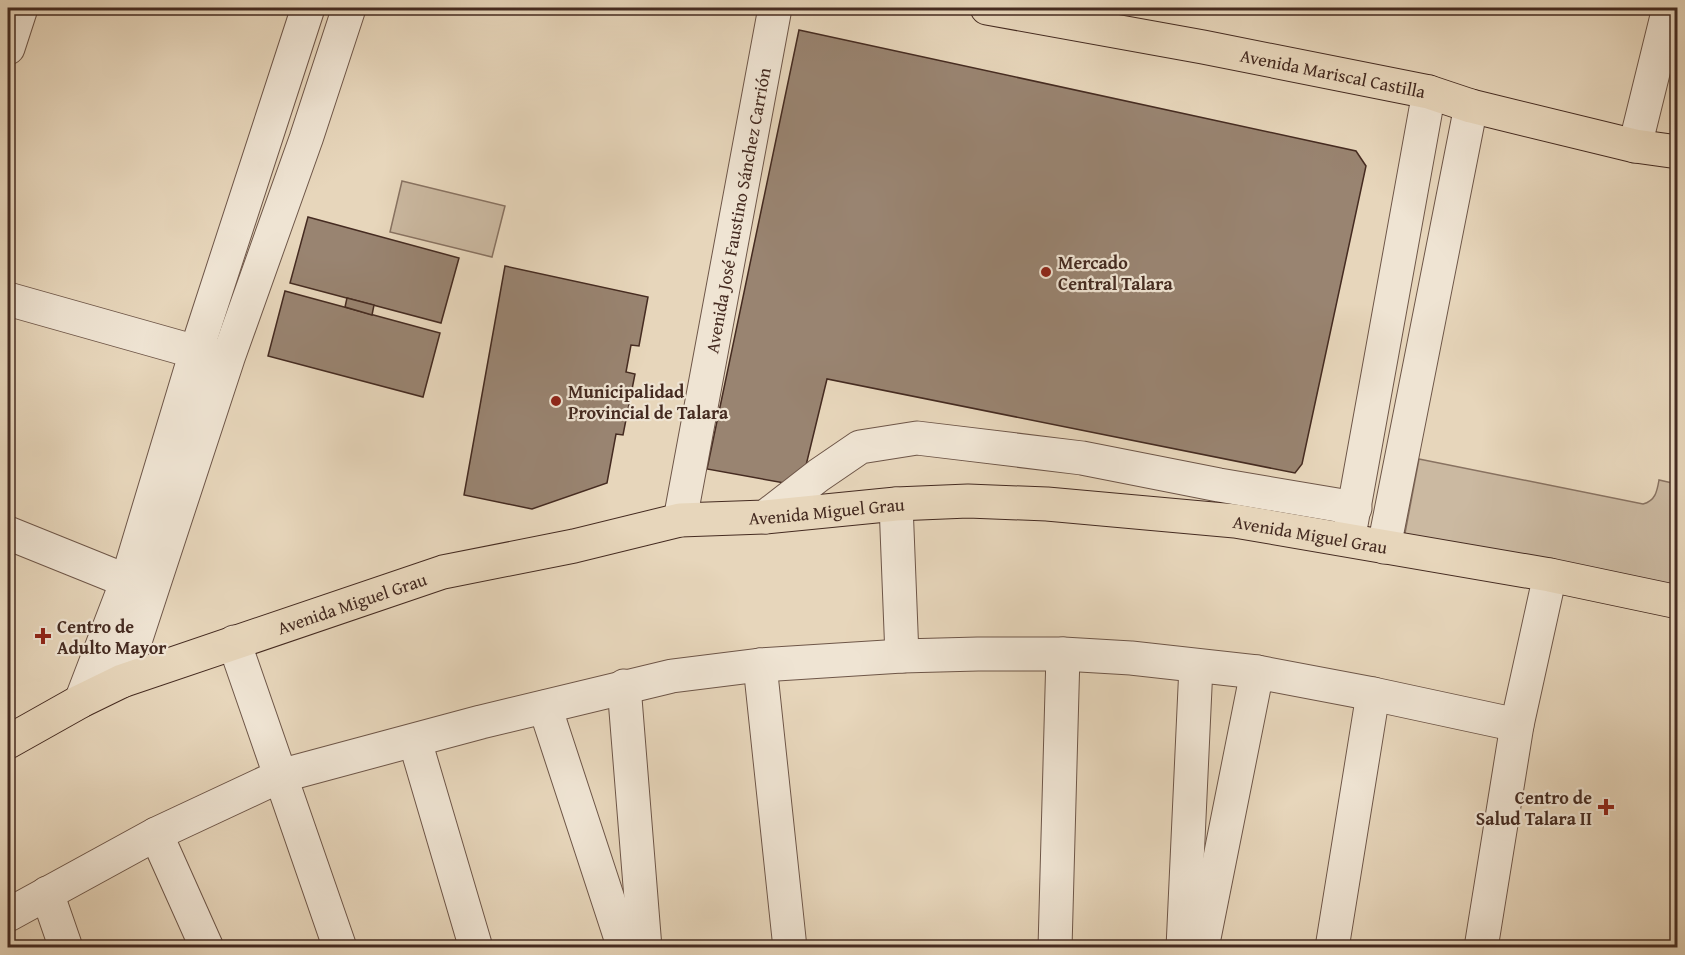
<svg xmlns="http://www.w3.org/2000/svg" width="1685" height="955" viewBox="0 0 1685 955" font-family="'Gentium Book Plus',serif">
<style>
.green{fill:#cbb9a1;stroke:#887261;stroke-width:1.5}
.building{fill:#998471;stroke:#452b21;stroke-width:1.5}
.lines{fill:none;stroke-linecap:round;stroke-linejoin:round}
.minor-casing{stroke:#6e5648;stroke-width:35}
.major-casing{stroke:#452b21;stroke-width:35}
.minor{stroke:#efe4d3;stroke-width:33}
.major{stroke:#e7d6bb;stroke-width:33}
.poi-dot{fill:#8f2418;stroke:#efe4d3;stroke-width:2}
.labels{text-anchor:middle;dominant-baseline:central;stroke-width:4.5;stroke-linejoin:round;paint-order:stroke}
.street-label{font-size:18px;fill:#452b21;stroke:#efe4d3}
.poi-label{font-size:18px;font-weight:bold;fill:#452b21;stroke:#efe4d3;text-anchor:start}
</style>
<rect width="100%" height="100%" fill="#e7d6bb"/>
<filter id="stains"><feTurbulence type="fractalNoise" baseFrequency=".00333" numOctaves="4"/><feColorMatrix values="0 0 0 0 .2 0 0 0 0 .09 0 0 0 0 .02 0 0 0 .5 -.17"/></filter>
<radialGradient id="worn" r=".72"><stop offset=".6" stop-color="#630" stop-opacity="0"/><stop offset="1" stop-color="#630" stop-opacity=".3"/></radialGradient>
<g class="green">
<path d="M402 181 505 206 492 257 390 232Z"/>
<path d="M1419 459 1643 504C1655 501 1657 492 1659 480L1677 484V610L1402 549Z"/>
</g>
<g class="building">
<path d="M799 30 1356 151 1366 166 1302 464 1295 473 827 379 801 486 707 469Z"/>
<path d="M308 217 459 258 441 323 290 283Z"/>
<path d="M505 266 648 297 639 346 631 345 626 372 635 374 623 435 616 434 607 483 532 509 464 495Z"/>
<path d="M285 291 440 333 423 397 268 356Z"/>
<path d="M347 298 374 305 372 315 345 307Z"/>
</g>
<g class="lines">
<defs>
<g id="minor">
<path d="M8 48 21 8"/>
<path d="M1635 146 1669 8"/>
<path d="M8 299 196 352 217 356"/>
<path d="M896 504 902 656"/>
<path d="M765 517 819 475 860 447 917 438 1082 458 1219 485 1355 508"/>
<path id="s1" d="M680 520 775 8"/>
<path d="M1350 530 1429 92"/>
<path d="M8 533 127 581"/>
<path d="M1384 547 1471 106"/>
<path d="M234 642 340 948"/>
<path d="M760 665 790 948"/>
<path d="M122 681 228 358 306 139 349 8"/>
<path d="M624 686 645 948"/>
<path d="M81 701 127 581 196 352 308 8"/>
<path d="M545 707 624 948"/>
<path d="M415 741 476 948"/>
<path d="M156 834 207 948"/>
<path d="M47 893 66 948"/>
<path d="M8 915 156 834 280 776 481 722 672 676 760 665 902 656 978 654H1063L1131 658 1257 672 1373 694 1517 725"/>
<path d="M1055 948 1063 654"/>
<path d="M1183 948 1196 666"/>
<path d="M1202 948 1257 672"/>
<path d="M1332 948 1373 694"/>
<path d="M1481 948 1517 725 1550 575"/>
</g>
<g id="major">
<path id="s2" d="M987 8 1203 47 1429 92 1471 106 1635 146 1678 152"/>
<path id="s3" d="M8 742 81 701 122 681 443 572 574 546 680 520 765 517 896 504 968 501 1047 504 1235 521 1550 575 1678 602"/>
</g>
</defs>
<use href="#minor" class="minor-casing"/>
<use href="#major" class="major-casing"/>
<use href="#minor" class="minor"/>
<use href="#major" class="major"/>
</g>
<g class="poi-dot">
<circle cx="1046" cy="272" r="6"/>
<circle cx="556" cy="401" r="6"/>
<path d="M40 627h6v6h6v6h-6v6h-6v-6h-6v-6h6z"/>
<path d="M1603 798h6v6h6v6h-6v6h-6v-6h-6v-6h6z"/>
</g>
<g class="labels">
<g class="street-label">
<text stroke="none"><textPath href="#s2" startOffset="352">Avenida Mariscal Castilla</textPath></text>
<text stroke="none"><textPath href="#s1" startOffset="315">Avenida José Faustino Sánchez Carrión</textPath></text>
<text stroke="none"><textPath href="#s3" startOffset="858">Avenida Miguel Grau</textPath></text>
<text stroke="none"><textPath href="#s3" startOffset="1344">Avenida Miguel Grau</textPath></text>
<text stroke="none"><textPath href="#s3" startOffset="372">Avenida Miguel Grau</textPath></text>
</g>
<g class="poi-label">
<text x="1058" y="262">Mercado<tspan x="1058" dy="21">Central Talara</tspan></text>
<text x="568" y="391">Municipalidad<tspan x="568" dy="21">Provincial de Talara</tspan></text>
<text x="57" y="626">Centro de<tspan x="57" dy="21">Adulto Mayor</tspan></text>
<text x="1592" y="797" text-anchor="end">Centro de<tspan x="1592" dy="21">Salud Talara II</tspan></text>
</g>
</g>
<rect width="1685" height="955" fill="none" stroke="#e7d6bb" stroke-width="30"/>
<rect x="9" y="9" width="1667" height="937" fill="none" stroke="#452b21" stroke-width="3"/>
<rect x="15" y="15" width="1655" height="925" fill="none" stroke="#452b21" stroke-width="1.5"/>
<rect width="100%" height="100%" filter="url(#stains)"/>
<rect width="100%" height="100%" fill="url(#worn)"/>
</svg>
